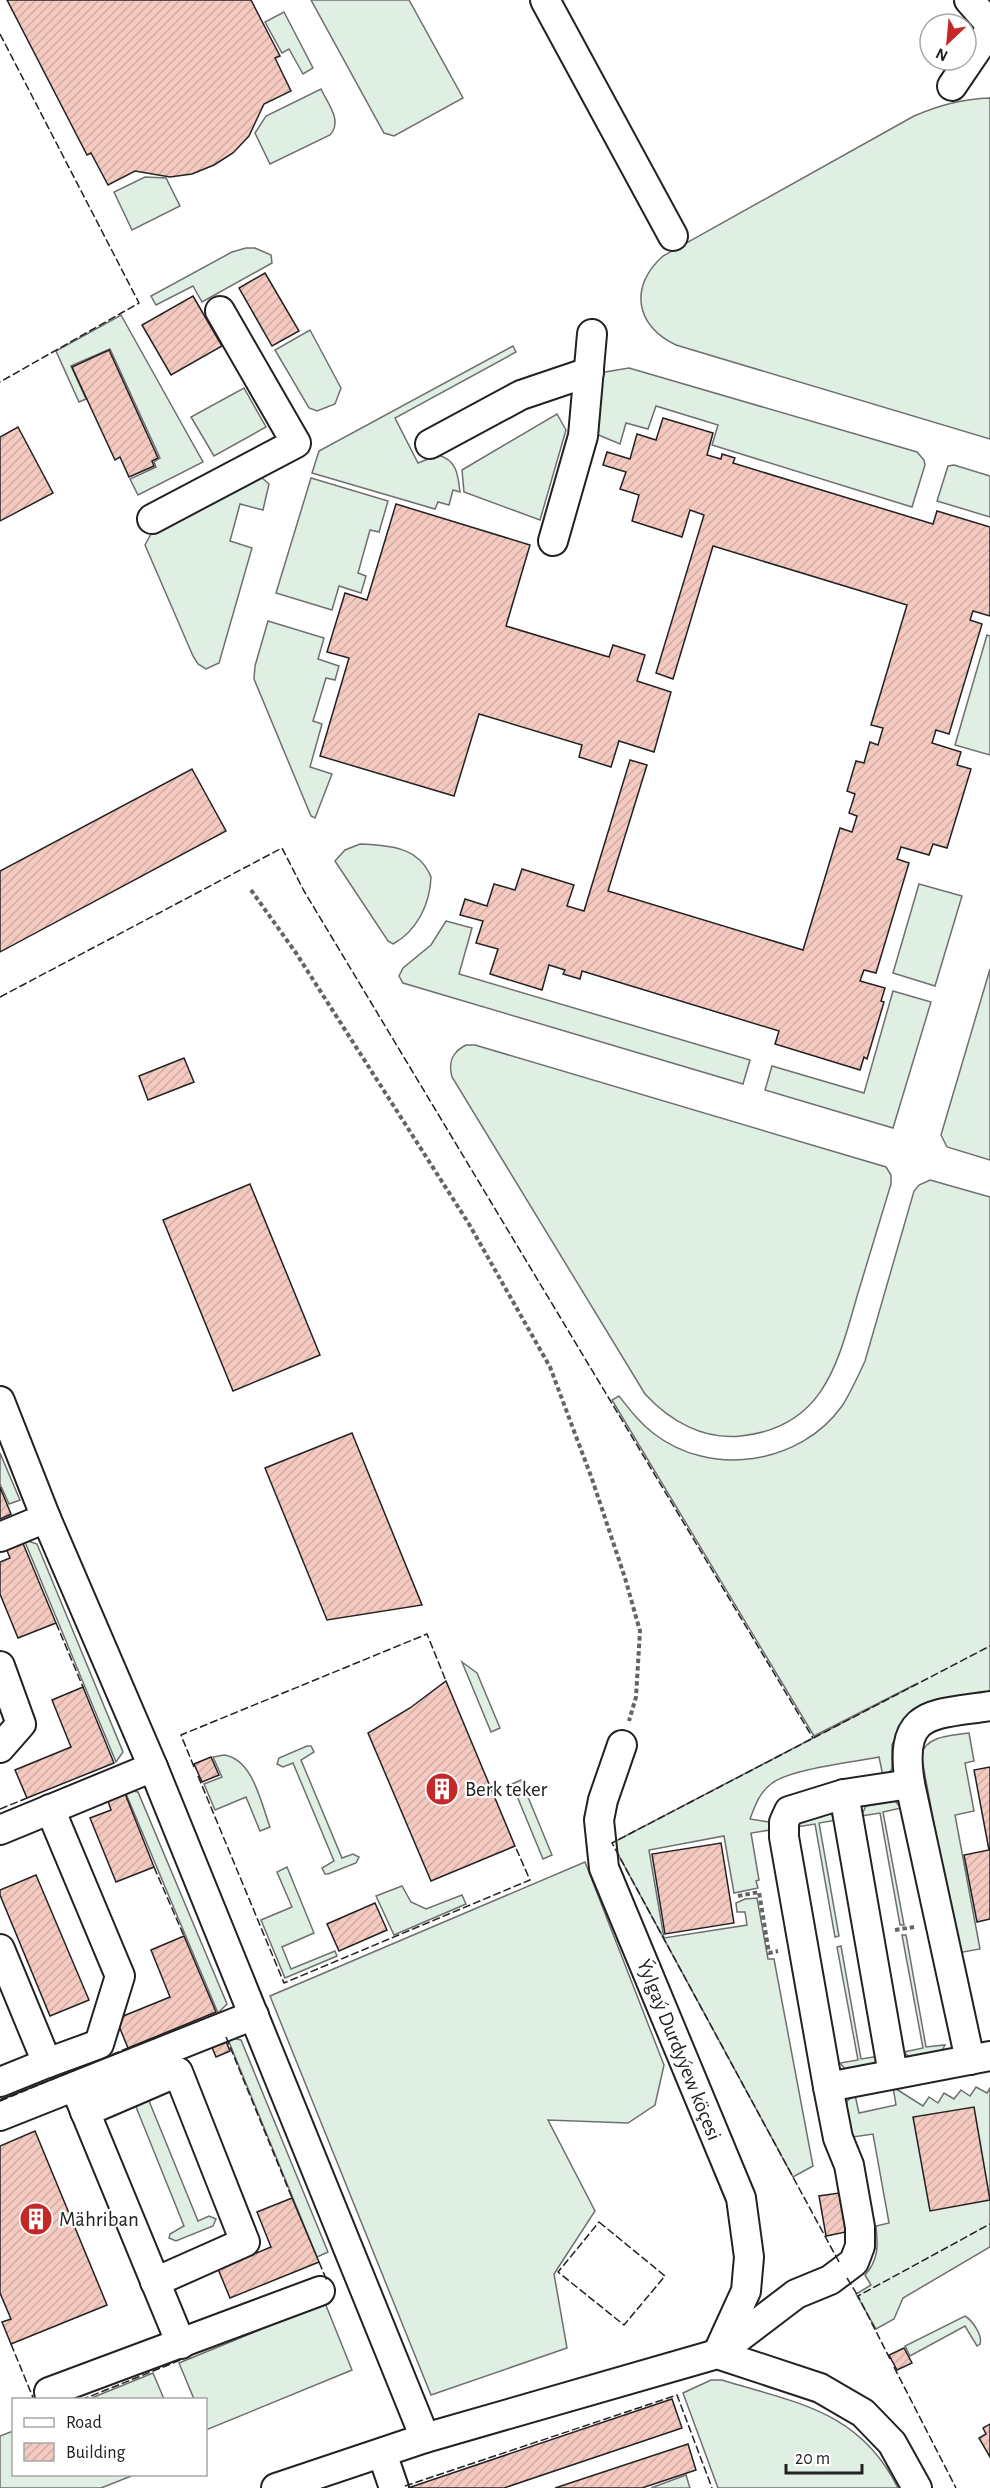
<svg xmlns="http://www.w3.org/2000/svg" width="990" height="2488" viewBox="0 0 990 2488" font-family="'Alegreya Sans',sans-serif">
<style>
.grass{fill:#e0efe3;stroke:#6f6f6f;stroke-width:1.5}
.building{fill:url(#building-hatch);stroke:#222;stroke-width:1.5}
.lines{fill:none;stroke-linecap:round;stroke-linejoin:round}
.minor-casing{stroke:#222;stroke-width:32}
.path{stroke:#646464;stroke-width:4;stroke-dasharray:4.5 3;stroke-linecap:butt}
.minor{stroke:#fff;stroke-width:28}
.fence{stroke:#222;stroke-width:1.5;stroke-dasharray:8 3;stroke-linecap:butt}
.labels{text-anchor:middle;dominant-baseline:central;stroke-width:4.5;stroke-linejoin:round;paint-order:stroke}
.poi-label{font-size:21px;fill:#222;stroke:#fff;text-anchor:start}
.street-label{font-size:21px;fill:#222;stroke:#fff}
</style>
<defs>
<pattern id="building-hatch" width="6" height="6" patternUnits="userSpaceOnUse" patternTransform="scale(1.5)"><rect width="6" height="6" fill="#f3c9c0"/><path d="M-1 1l2-2M0 6l6-6M5 7l2-2" fill="none" stroke="#d0aca5"/></pattern>
</defs>
<rect width="100%" height="100%" fill="#fff"/>
<g class="grass">
<path d="M311 0H409L463 98 394 136 384 133Z"/>
<path d="M284 12 313 68 303 74 289 49 282 53 265 22Z"/>
<path d="M321 89C328 104 343 121 330 135L270 164 255 133 266 116Z"/>
<path d="M990 98V439L676 345C635 326 629 286 663 256L914 116C940 105 962 99 990 98Z"/>
<path d="M145 177 166 178 180 206 132 230 114 192Z"/>
<path d="M246 248H255L271 255 272 263 202 302 193 286 156 305 151 296 232 252Z"/>
<path d="M121 315 203 462 138 495 130 479 156 467 154 462 160 458 110 349 71 366 86 399 79 402 56 351Z"/>
<path d="M310 330 341 388 335 404 317 411 309 408 275 350Z"/>
<path d="M513 346 516 352 395 418 418 463 438 455C457 460 458 475 460 492L453 490 449 505 438 502 435 509 312 473 319 451Z"/>
<path d="M629 368 917 452 924 460 925 465 912 507 712 445 718 425 656 406 648 429 626 423 620 444 596 434 599 378 605 372Z"/>
<path d="M244 388 266 427 214 456 191 417Z"/>
<path d="M557 414 566 430 540 520 464 492 462 470Z"/>
<path d="M954 465 990 476V517L937 501 948 466Z"/>
<path d="M261 477 269 484 263 510 240 504 230 541 252 548 219 663 206 669 198 664 193 656 145 545 152 532Z"/>
<path d="M311 478 388 501 379 532 370 530 358 573 366 576 361 593 339 586 332 610 276 593Z"/>
<path d="M268 621 324 638 318 659 339 666 335 680 326 678 313 721 322 724 310 767 332 774 315 818 311 816 254 679 255 666Z"/>
<path d="M987 635 990 636V755L955 745Z"/>
<path d="M360 844C389 845 419 847 431 877 430 904 417 931 393 944L388 941 335 861 345 850Z"/>
<path d="M919 884 962 896 935 986 893 973Z"/>
<path d="M446 921 472 928 459 974 750 1060 743 1084 403 983 399 976 403 968 431 945Z"/>
<path d="M990 969V1160L947 1147 941 1135Z"/>
<path d="M893 991 931 1002 893 1128 765 1090 772 1066 864 1093Z"/>
<path d="M466 1045H475L886 1167 891 1175V1184C880 1220 869 1257 858 1293 838 1362 825 1427 741 1436 703 1440 670 1421 645 1394L452 1077C448 1062 452 1052 466 1045Z"/>
<path d="M930 1180 990 1197V1696L902 1724 892 1745V1768L889 1774 883 1776 879 1757C854 1762 789 1769 771 1784 759 1793 755 1806 750 1819L769 1822 770 1830 751 1833 759 1880 756 1881 758 1888 734 1893 724 1836 649 1850 664 1938 747 1925 745 1912H737L736 1903 745 1899 757 1898 768 1959H774L813 2166 793 2177 612 1843 918 1683 814 1736 612 1400 619 1396C630 1410 640 1423 653 1433 710 1478 800 1465 842 1406 851 1392 858 1376 865 1361L914 1191 919 1185Z"/>
<path d="M0 1453 20 1500 9 1504 0 1484Z"/>
<path d="M28 1541 37 1544 123 1752 116 1762 25 1542Z"/>
<path d="M462 1662 477 1673 500 1728 491 1732Z"/>
<path d="M969 1733 974 1761 965 1763 974 1811 955 1815 980 1949 958 1953 921 1754C928 1735 951 1736 969 1733Z"/>
<path d="M307 1746H311L314 1752 301 1760 342 1858 353 1854 359 1857 356 1863 328 1874H325L322 1868 334 1861 293 1763 283 1767 277 1764 279 1758Z"/>
<path d="M224 1755C253 1759 261 1803 270 1827L260 1831 246 1797 215 1810 204 1784 222 1777 213 1757Z"/>
<path d="M521 1780 552 1855 543 1859 512 1784Z"/>
<path d="M124 1789 138 1792 227 2004 218 2013Z"/>
<path d="M895 1801 901 1808 883 1812 904 1925H900L880 1813 861 1816 866 1806Z"/>
<path d="M830 1813 837 1820 819 1823 839 1936 835 1937 815 1824 796 1827 798 1821Z"/>
<path d="M585 1862 664 2065 655 2105 628 2123 548 2120 595 2211 554 2274 567 2348 431 2395 270 1996Z"/>
<path d="M287 1867 314 1933 282 1947 291 1969 335 1951 337 1956 285 1978 261 1920 292 1907 277 1872Z"/>
<path d="M402 1886 411 1902 426 1909 462 1895 466 1904 394 1935 376 1896Z"/>
<path d="M902 1935H906L926 2047 945 2045 940 2054 911 2059 904 2052 923 2048Z"/>
<path d="M841 1946 861 2059 880 2056 876 2065 846 2070 840 2063 858 2060 837 1947Z"/>
<path d="M227 2037 241 2040 328 2252 317 2257Z"/>
<path d="M893 2087 923 2106 929 2097 938 2103 944 2093 954 2099 961 2090 970 2096 976 2087 987 2093 990 2088V2247L903 2298 894 2319 876 2329 856 2294 871 2285 865 2275C879 2260 878 2244 876 2226L889 2223 873 2134 853 2137 847 2122V2101L855 2095 859 2113 896 2105Z"/>
<path d="M147 2096 198 2221 209 2216 216 2219 213 2226 176 2241 169 2238 170 2234 184 2226 134 2102Z"/>
<path d="M325 2303 352 2370 206 2430V2400L194 2399 179 2363Z"/>
<path d="M965 2316C973 2321 983 2336 980 2344L977 2346 965 2326 910 2356 905 2346Z"/>
<path d="M153 2373 164 2399H89Z"/>
<path d="M711 2380H722C797 2403 860 2411 898 2488H718L683 2393Z"/>
<path d="M13 2431 14 2474 134 2475 101 2488H0V2436Z"/>
<path d="M686 2475 690 2488H651Z"/>
</g>
<g class="building">
<path d="M7 0H251L280 56 275 58 291 91 264 104 249 136 233 153 214 165 192 174 170 177 135 171 108 185 91 153 87 155Z"/>
<path d="M265 273 299 331 272 346 239 288Z"/>
<path d="M193 296 222 346 171 375 142 325Z"/>
<path d="M109 350 158 458 152 461 154 466 129 477 120 457 115 460 72 367Z"/>
<path d="M663 418 713 433 707 455 721 459 722 454 735 458 733 463 933 524 937 511 990 527V616L973 611 970 620 982 624 949 734 936 730 932 743 961 752 957 765 971 769 947 848 933 844 929 855 901 847 897 859 909 863 876 973 864 970 860 981 885 988 881 1001 884 1002 867 1059 864 1057 860 1070 775 1044 779 1031 582 971 580 979 563 974 565 970 549 965 542 990 490 974 498 949 476 943 483 921 460 915 465 899 487 906 494 884 515 890 522 869 574 885 567 906 584 911 630 760 647 765 608 891 803 950 840 828 852 832 857 816 849 813 855 794 847 791 856 761 864 763 870 742 878 745 883 728 871 725 907 605 713 546 673 679 656 673 704 515 690 510 682 537 632 521 639 495 620 489 626 472 603 465 607 452 630 459 637 434 656 440Z"/>
<path d="M18 427 53 493 0 521V437Z"/>
<path d="M396 504 530 545 506 626 609 657 613 645 645 655 637 681 671 692 654 752 619 741 611 767 579 757 582 745 479 714 454 796 320 756 349 658 327 652 345 593 367 600Z"/>
<path d="M192 769 226 831 0 952V871Z"/>
<path d="M184 1058 194 1082 148 1100 139 1076Z"/>
<path d="M250 1184 320 1355 233 1391 163 1220Z"/>
<path d="M352 1433 422 1605 327 1620 265 1468Z"/>
<path d="M0 1487 11 1514 0 1519Z"/>
<path d="M22 1541 56 1623 18 1638 0 1594V1562L10 1558 6 1548Z"/>
<path d="M446 1681 515 1846 431 1881 368 1733 410 1708Z"/>
<path d="M83 1687 114 1763 27 1798 15 1770 71 1747 52 1700Z"/>
<path d="M211 1757 219 1775 202 1782 194 1764Z"/>
<path d="M990 1767V1919L977 1922 964 1855 989 1850 974 1770Z"/>
<path d="M124 1791 154 1867 116 1882 90 1818 111 1810 107 1798Z"/>
<path d="M721 1843 734 1923 665 1934 652 1854Z"/>
<path d="M36 1875 89 2000 50 2016 0 1895V1890Z"/>
<path d="M375 1903 387 1930 339 1951 327 1924Z"/>
<path d="M184 1936 216 2012 128 2048 116 2019 170 1997 151 1950Z"/>
<path d="M225 2039 230 2051 216 2057 211 2045Z"/>
<path d="M974 2107 990 2200 930 2211 913 2117Z"/>
<path d="M35 2131 107 2305 11 2344 2 2322 11 2319 0 2293V2146Z"/>
<path d="M839 2193 846 2232 826 2236 819 2196Z"/>
<path d="M292 2198 319 2262 230 2298 218 2269 271 2247 257 2212Z"/>
<path d="M904 2348 912 2363 897 2370 889 2355Z"/>
<path d="M672 2399 682 2428 504 2488H408Z"/>
<path d="M990 2424V2457L979 2438 986 2434 983 2428Z"/>
<path d="M688 2444 696 2470 642 2488H555Z"/>
</g>
<g class="lines">
<defs>
<g id="minor">
<path d="M545 0 673 236"/>
<path d="M969 0 990 24"/>
<path d="M952 86 990 30"/>
<path d="M430 444 521 395 589 372"/>
<path d="M152 519 296 443 220 311"/>
<path d="M553 541 583 436 592 334"/>
<path d="M0 1401 46 1518 153 1767 425 2438"/>
<path d="M0 1537 46 1518"/>
<path d="M0 1666 21 1724 0 1748"/>
<path d="M622 1745 603 1800 599 1820 604 1868 741 2198 749 2257 746 2291 719 2350"/>
<path d="M910 1784C898 1710 931 1715 990 1706"/>
<path d="M844 1794 893 2074"/>
<path d="M0 1830 153 1767"/>
<path d="M0 1949 47 2063 0 2082"/>
<path d="M47 2063 99 2044 120 1976 50 1809"/>
<path d="M75 2087 181 2344"/>
<path d="M828 2087 990 2056"/>
<path d="M85 2112 178 2072 245 2242 155 2282"/>
<path d="M0 2116 254 2015"/>
<path d="M717 2354 796 2294 830 2280 854 2262 860 2246V2227L849 2165 838 2138 828 2087 784 1837V1822L789 1811 844 1794 910 1784 970 2060"/>
<path d="M49 2392 320 2291"/>
<path d="M382 2453 394 2488"/>
<path d="M276 2488 425 2438 717 2354 820 2388 863 2413 892 2443 917 2488"/>
</g>
</defs>
<use href="#minor" class="minor-casing"/>
<g class="path">
<path d="M251 890 296 953 469 1224 550 1367 592 1479 625 1578 640 1631 636 1697 629 1721"/>
<path d="M738 1896 759 1892 769 1953 778 1951"/>
<path d="M895 1930 914 1927"/>
</g>
<use href="#minor" class="minor"/>
<g class="fence">
<path d="M0 34 139 303 0 382"/>
<path d="M0 997 282 848 304 891 813 1738"/>
<path d="M56 1623 83 1687"/>
<path d="M194 1767 181 1735 427 1634 446 1681"/>
<path d="M198 1776 284 1983 530 1880 515 1846"/>
<path d="M0 1809 27 1798"/>
<path d="M154 1867 184 1936"/>
<path d="M226 2037 292 2198"/>
<path d="M0 2101 128 2048"/>
<path d="M599 2222 665 2276 624 2325 558 2272Z"/>
<path d="M319 2262 327 2281"/>
<path d="M839 2262 612 1843 990 1646"/>
<path d="M847 2278 858 2296"/>
<path d="M11 2344 34 2400"/>
<path d="M890 2359 858 2296 990 2224"/>
<path d="M894 2367 956 2488"/>
<path d="M81 2400 183 2359"/>
<path d="M405 2486 677 2395 712 2488"/>
</g>
</g>
<defs>
<symbol id="building-disc" viewBox="-11 -11 22 22"><circle r="9.5" fill="#c62828" stroke="#fff"/><path d="M-4-6H4V6H1V3H-1V6H-4ZM-2.5-4.3h1.7v1.8h-1.7ZM.8-4.3h1.7v1.8H.8ZM-2.5-1h1.7V.8h-1.7ZM.8-1h1.7V.8H.8Z" fill="#fff"/></symbol>
</defs>
<g fill-rule="evenodd">
<use href="#building-disc" x="423" y="1770" width="38" height="38"/>
<use href="#building-disc" x="17" y="2200" width="38" height="38"/>
</g>
<g class="labels">
<g class="poi-label">
<text x="465" y="1789">Berk teker</text>
<text x="59" y="2219">Mähriban</text>
</g>
<g class="street-label">
<text transform="translate(679 2050) rotate(68)">Ýylgaý Durdyýew köçesi</text>
</g>
</g>
<rect x="12" y="2398" width="195" height="78" fill="#ffffff" stroke="#a7a7a7" stroke-width="1.5"/>
<rect x="24" y="2418" width="30" height="9" fill="#ffffff" stroke="#a7a7a7" stroke-width="1.5"/>
<text x="66" y="2428" font-size="18" fill="#222222">Road</text>
<rect x="24" y="2443" width="30" height="18" fill="url(#building-hatch)" stroke="#a7a7a7" stroke-width="1.5"/>
<text x="66" y="2458" font-size="18" fill="#222222">Building</text>
<g transform="translate(948 42) rotate(206)"><circle r="28" fill="#ffffff" stroke="#a7a7a7" stroke-width="1.5"/>
<path d="M0-4.5L10 22L0 15L-10 22Z" fill="#c62828"/>
<text y="-9" font-size="16" font-weight="bold" text-anchor="middle" fill="#222222">N</text>
</g>
<path d="M786 2464v9h76v-9" fill="none" stroke="#222222" stroke-width="3"/>
<text x="795" y="2464" font-size="18" fill="#222222" stroke="#ffffff" stroke-width="4.5" paint-order="stroke">20 m</text>
</svg>
